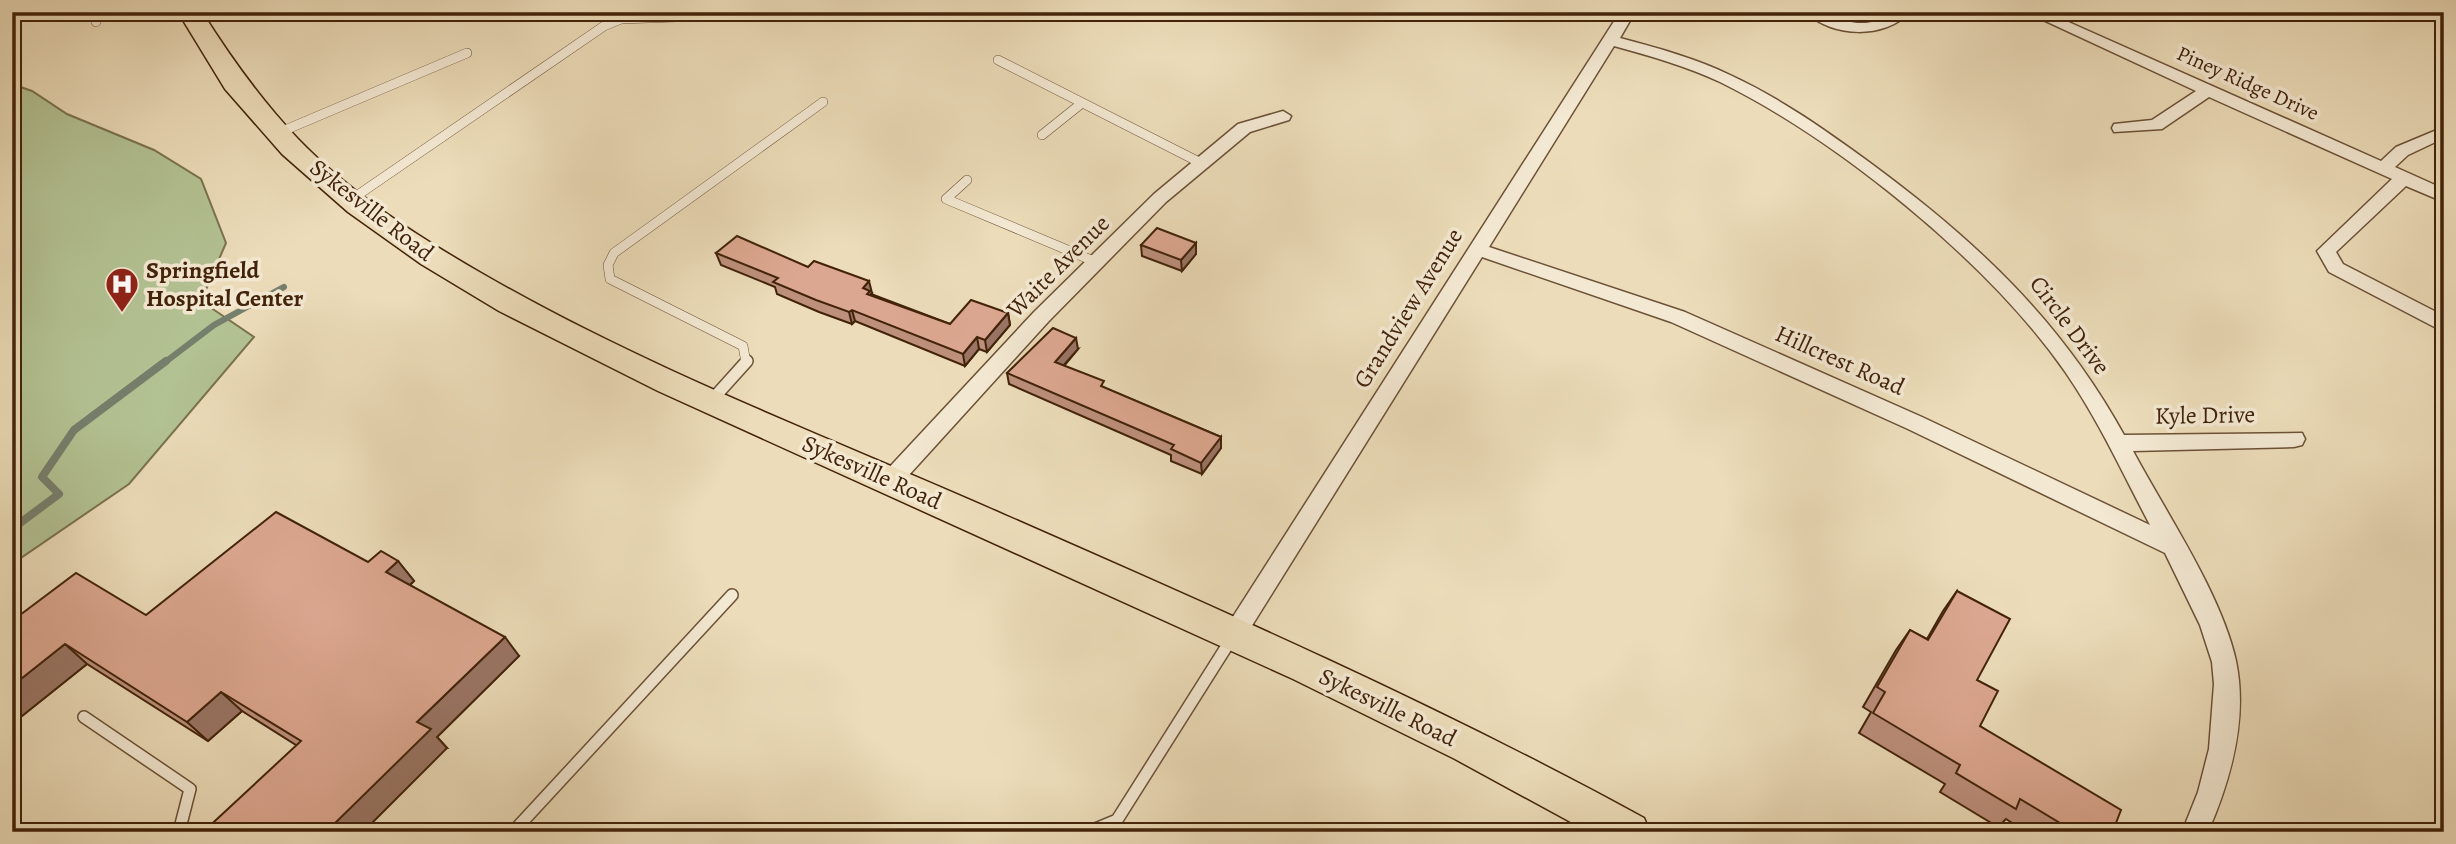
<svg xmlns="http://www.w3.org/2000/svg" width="2456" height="844" viewBox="0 0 2456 844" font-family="Alegreya,serif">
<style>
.green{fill:#b3c293;stroke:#7a724e;stroke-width:2}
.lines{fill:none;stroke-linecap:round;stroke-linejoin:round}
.stream-far1{stroke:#767f6c;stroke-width:6}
.stream{stroke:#767f6c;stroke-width:8}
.lane-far1-casing{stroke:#6c5136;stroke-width:10}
.lane-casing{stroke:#6c5136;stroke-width:14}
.street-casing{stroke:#6c5136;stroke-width:3}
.primary-casing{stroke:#42230a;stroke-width:3}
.lane-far1{stroke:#f3e8d2;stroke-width:9}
.lane{stroke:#f3e8d2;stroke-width:11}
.street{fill:#f3e8d2;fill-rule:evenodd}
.primary{fill:#ecdcb9;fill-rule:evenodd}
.wall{fill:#bd907c;stroke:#42230a;stroke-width:2}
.shaded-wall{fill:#9a7565;stroke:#42230a;stroke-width:2}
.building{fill:#dca790;stroke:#42230a;stroke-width:2}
.labels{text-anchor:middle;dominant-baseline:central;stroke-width:7;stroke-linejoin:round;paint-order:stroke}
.far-street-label{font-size:21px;fill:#42230a;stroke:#f3e8d2}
.street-label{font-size:24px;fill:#42230a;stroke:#f3e8d2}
.poi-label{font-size:24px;font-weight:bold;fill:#42230a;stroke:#f3e8d2;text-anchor:start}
</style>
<rect width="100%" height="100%" fill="#ecdcb9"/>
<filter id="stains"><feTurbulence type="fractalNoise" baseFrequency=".00286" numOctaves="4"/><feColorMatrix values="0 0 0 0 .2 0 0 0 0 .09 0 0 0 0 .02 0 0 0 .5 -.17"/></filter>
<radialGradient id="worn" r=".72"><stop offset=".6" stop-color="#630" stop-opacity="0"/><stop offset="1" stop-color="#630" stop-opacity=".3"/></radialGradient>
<path class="green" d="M12 84 32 91 67 114 154 150 201 179 226 243 201 301 254 337 129 484 12 564Z"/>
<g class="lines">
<path class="stream-far1" d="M164 363 214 325 284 287"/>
<path class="stream" d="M12 529 59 494 42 477 74 430 166 361"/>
<defs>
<g id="lane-far1">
<path d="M96 22 97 12"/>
<path d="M998 60 1201 163"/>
<path d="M278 133 467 53"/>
<path d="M1042 135 1082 103"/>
<path d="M967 180 946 199 1096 262"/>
<path d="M352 199 604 26 621 19 730 15"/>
<path d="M746 363 743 346 610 279 608 265 614 253 823 102"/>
</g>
<g id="lane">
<path d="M711 401 747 361"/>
<path d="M84 717 190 789 179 832"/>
<path d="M513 832 732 595"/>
<path d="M1088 832 1117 820 1232 638"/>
</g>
<g id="street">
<path d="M1620 12H1635L1620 38C1657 48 1695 58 1730 75 1780 98 1825 130 1869 162 1975 240 2060 319 2124 435L2302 433 2305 439 2302 445 2294 447 2133 451C2166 513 2221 593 2236 661 2248 719 2231 779 2208 832H2182L2198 792 2209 749 2214 684 2212 662 2200 625 2165 553 1908 429 1671 322 1482 257 1243 640 1235 643 1227 640 1223 633 1227 626ZM1614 46C1650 56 1686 66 1720 82 1838 140 1991 264 2066 373 2099 421 2123 474 2150 525L1922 417 1685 312 1489 247Z"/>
<path d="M1806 12C1829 12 1842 23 1861 23 1879 24 1888 12 1910 12 1885 39 1832 38 1806 12Z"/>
<path d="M2026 12H2046L2381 161 2396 147 2444 127V138L2408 155 2395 167 2444 189V202L2406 186 2336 252 2343 264 2444 316V332L2329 272 2317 251 2392 179 2209 97 2162 129 2114 132 2112 128 2114 124 2152 120 2196 91Z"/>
<path d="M1283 111 1291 116 1289 120 1250 132 1166 202 1048 322 899 486 891 488 883 486 880 480 883 474 1034 312 1154 194 1238 124Z"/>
</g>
<path id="primary" d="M178 12H202C231 58 261 100 298 139 350 193 417 236 481 273 643 367 820 434 991 509 1212 606 1432 702 1644 818L1650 832H1589L1455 759 1293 679 658 391 499 311 421 264 348 212 282 154 225 89Z"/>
</defs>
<use href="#lane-far1" class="lane-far1-casing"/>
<use href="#lane" class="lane-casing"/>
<use href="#street" class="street-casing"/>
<use href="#primary" class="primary-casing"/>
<use href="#lane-far1" class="lane-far1"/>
<use href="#lane" class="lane"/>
<use href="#street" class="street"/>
<use href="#primary" class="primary"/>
</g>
<g class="wall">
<path d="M1196 243V254L1182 271 1142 256 1141 245Z"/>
<path d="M716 253 808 267 872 293 871 294 950 324 1008 313 1010 325 987 352 979 349 965 366 855 321 852 324 819 312 777 294 775 287 721 265Z"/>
<path d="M1078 349 1064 366 1105 388 1221 437V448L1202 474 1171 461V455L1009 384 1007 373Z"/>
<path d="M398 561 414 581 410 585 519 656 437 737 447 748 296 745 242 711 208 741 87 664 12 724V621L146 615 368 562Z"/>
<path d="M1957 591 1977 680 1980 726 2116 823 2132 832H2026L2006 819 1998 827 1940 792 1945 784 1859 733 1871 712 1863 707 1896 650 1910 630 1927 639 1943 611Z"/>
</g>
<g class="shaded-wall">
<path d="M1196 243V254L1182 271 1181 260Z"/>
<path d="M869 281 872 293 868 297 863 288Z"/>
<path d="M852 310 855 321 852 324 849 312Z"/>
<path d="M1008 313 1010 325 987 352 985 340Z"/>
<path d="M977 337 979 349 965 366 963 354Z"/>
<path d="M1076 338 1078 349 1056 374 1055 362Z"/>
<path d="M1221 437V448L1202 474 1201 463Z"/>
<path d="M398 561 414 581 402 592 386 572Z"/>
<path d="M505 637 519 656 437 737 447 748 363 832H326L417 722Z"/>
<path d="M65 644 87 664 12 724V686Z"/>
<path d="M221 692 242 711 208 741 187 722Z"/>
</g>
<g class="building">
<path d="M1157 228 1196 243 1181 260 1141 245Z"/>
<path d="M737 236 808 267 814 261 869 281 863 288 870 291 867 294 950 324 971 300 1008 313 985 340 977 337 963 354 852 310 849 312 816 300 773 282 778 278 716 253Z"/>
<path d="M1053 328 1076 338 1055 362 1104 381 1101 386 1221 437 1201 463 1171 449 1174 445 1007 373Z"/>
<path d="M276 512 368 562 381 551 398 561 386 572 505 637 417 722 431 729 326 832H203L301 741 221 692 187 722 65 644 12 686V621L76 573 146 615Z"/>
<path d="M1957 591 2010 619 1977 680 1998 691 1980 726 2121 810 2116 823 2132 832H2075L2020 799 2016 809 1956 773 1960 765 1873 713 1885 692 1877 687 1910 630 1928 640Z"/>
</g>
<defs>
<symbol id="hospital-pin" viewBox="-11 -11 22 30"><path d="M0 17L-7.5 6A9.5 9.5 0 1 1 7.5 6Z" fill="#8f2418" stroke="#f3e8d2"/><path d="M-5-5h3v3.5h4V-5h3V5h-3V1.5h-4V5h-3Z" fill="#fff"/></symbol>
</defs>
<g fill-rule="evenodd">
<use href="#hospital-pin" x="103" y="265" width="38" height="52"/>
</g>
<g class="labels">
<g class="far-street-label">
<text transform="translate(2248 83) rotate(24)">Piney Ridge Drive</text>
</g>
<g class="street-label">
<text transform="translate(372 210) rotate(38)">Sykesville Road</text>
<text transform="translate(1058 266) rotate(-45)">Waite Avenue</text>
<text transform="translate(1408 308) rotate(-58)">Grandview Avenue</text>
<text transform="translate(2070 325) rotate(53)">Circle Drive</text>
<text transform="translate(1840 360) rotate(24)">Hillcrest Road</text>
<text transform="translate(2205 415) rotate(-1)">Kyle Drive</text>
<text transform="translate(872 472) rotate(24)">Sykesville Road</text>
<text transform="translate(1388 707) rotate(26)">Sykesville Road</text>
</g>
<g class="poi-label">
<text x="146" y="270">Springfield<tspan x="146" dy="28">Hospital Center</tspan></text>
</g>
</g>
<rect width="2456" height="844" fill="none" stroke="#ecdcb9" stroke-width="42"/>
<rect x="14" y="14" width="2428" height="816" fill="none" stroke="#42230a" stroke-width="3.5"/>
<rect x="21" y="21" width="2414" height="802" fill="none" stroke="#42230a" stroke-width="2"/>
<rect width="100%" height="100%" filter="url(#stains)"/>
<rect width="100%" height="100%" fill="url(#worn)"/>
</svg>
